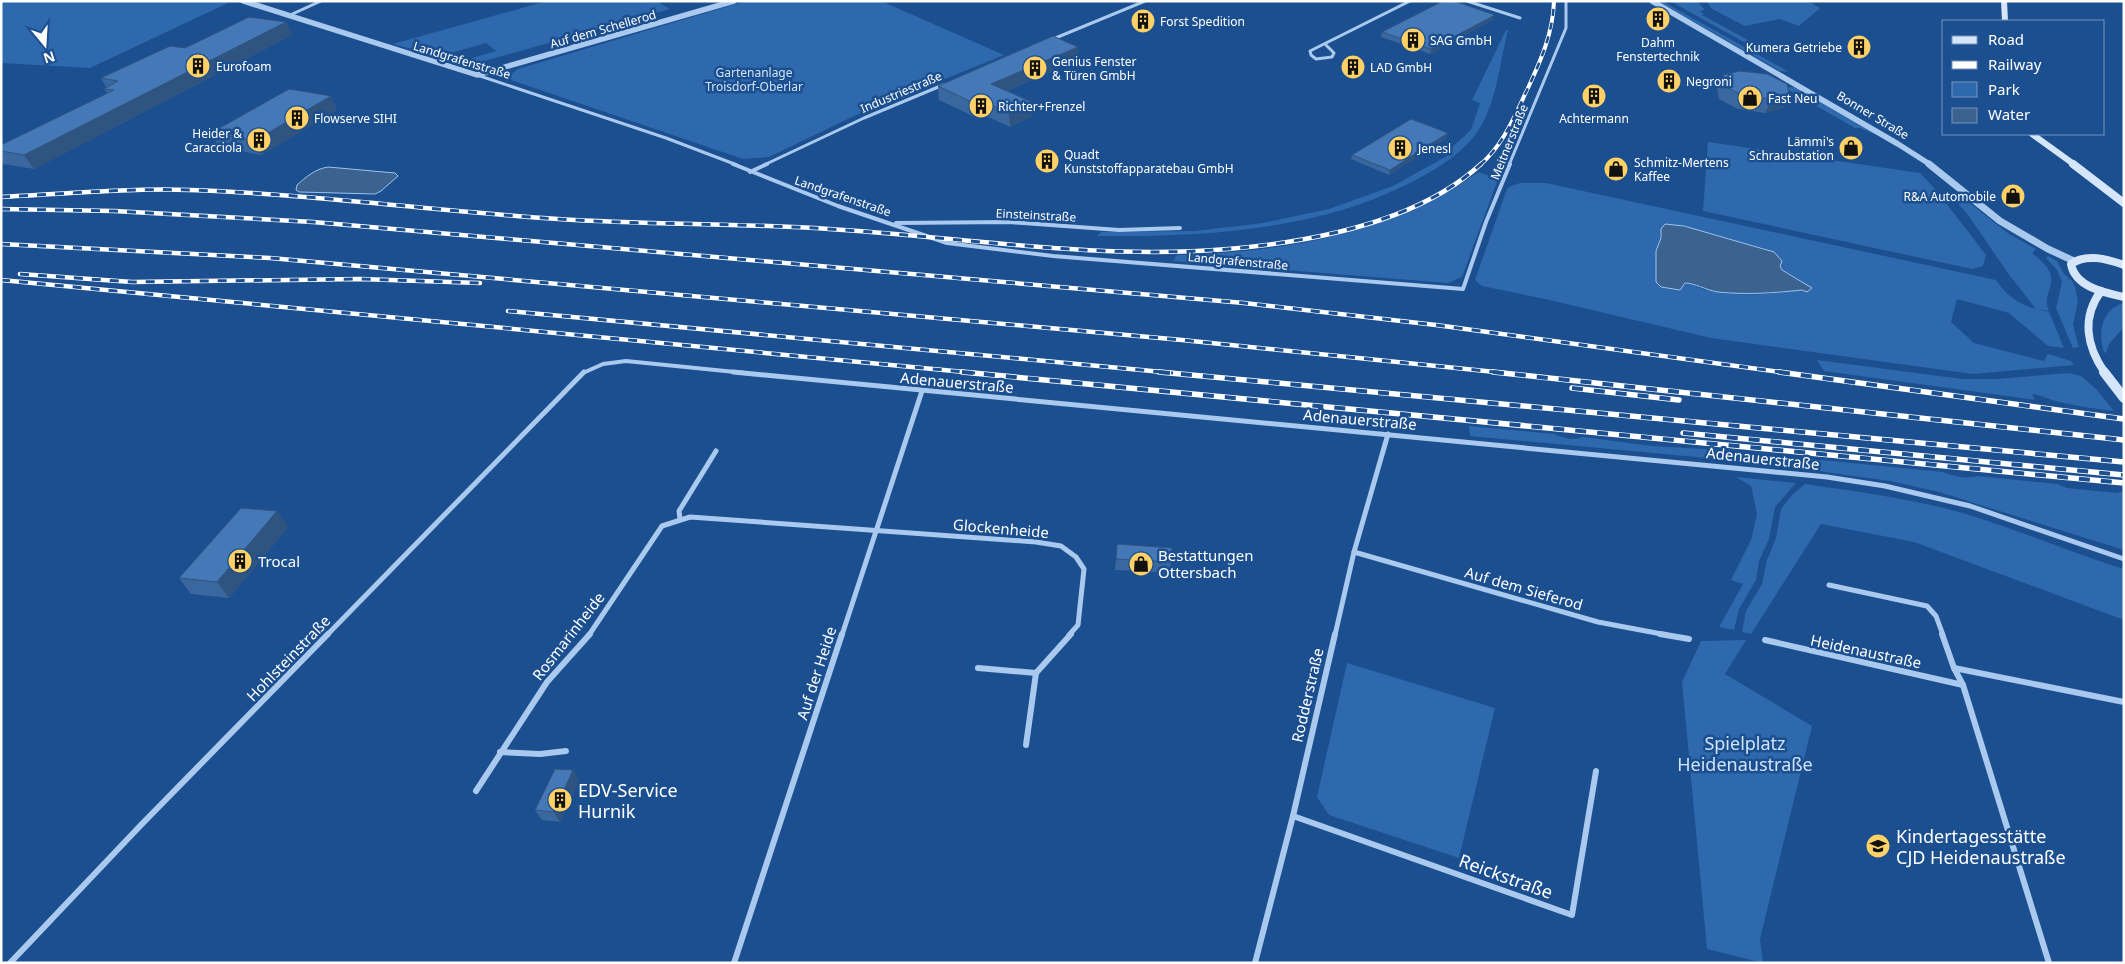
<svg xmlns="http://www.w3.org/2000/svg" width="2125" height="964" viewBox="0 0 2125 964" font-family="'Noto Sans',sans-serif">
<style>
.green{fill:#2e69ad;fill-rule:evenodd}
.water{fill:#3c6290;stroke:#9cc4f0}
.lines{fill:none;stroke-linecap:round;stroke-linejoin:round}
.minor-far3{stroke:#a9c9ee;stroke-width:3}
.minor-far2{stroke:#a9c9ee;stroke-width:4}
.minor-far1{stroke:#a9c9ee;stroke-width:5}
.minor{stroke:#a9c9ee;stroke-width:6}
.tertiary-far1{stroke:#a9c9ee;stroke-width:5.5}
.tertiary{stroke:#a9c9ee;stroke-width:7}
.secondary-far2{stroke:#d6e6fa;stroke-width:6}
.secondary-far1{stroke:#d6e6fa;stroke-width:8}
.secondary{stroke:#d6e6fa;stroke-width:10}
.rail-far2-casing{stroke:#fff;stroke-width:4}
.rail-far1-casing{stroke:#fff;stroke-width:4.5}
.rail-casing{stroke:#fff;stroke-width:5.5}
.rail-far2{stroke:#1b4f8f;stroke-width:2.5;stroke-dasharray:7;stroke-linecap:butt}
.rail-far1{stroke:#1b4f8f;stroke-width:3;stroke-dasharray:9;stroke-linecap:butt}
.rail{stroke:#1b4f8f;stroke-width:4;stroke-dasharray:11;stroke-linecap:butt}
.wall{fill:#3a679d}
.shaded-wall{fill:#305480}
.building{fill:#4478b7;stroke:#305480}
.labels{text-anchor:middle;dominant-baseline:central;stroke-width:5;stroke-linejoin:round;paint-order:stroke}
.far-poi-label{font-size:12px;fill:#fff;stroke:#1b4f8f;text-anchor:start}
.far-street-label{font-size:12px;fill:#fff;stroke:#1b4f8f}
.far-park-label{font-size:12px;fill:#cfe3fa;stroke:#1b4f8f}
.street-label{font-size:15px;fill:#fff;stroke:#1b4f8f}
.poi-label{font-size:15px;fill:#fff;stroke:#1b4f8f;text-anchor:start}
.near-park-label{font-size:18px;fill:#cfe3fa;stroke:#1b4f8f}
.near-poi-label{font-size:18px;fill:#fff;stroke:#1b4f8f;text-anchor:start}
.near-street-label{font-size:18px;fill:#fff;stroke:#1b4f8f}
</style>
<rect width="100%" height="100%" fill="#1b4f8f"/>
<g class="green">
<path d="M1 1H223L228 3 90 68 1 63Z"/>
<path d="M547 1H656L670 9 481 62 452 60 462 61 496 51 486 43 444 55 449 57 447 58 393 44Z"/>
<path d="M746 1H881L1004 55 854 116 769 157 743 159 511 80 510 75 518 69Z"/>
<path d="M1658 1H1662L1789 72 1780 71Z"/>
<path d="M1670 1H1697L1705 10 1700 11 1704 14 1702 15 1757 45 1751 46Z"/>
<path d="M1706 1H1808L1820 8 1799 26 1780 19 1745 26 1712 9Z"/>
<path d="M1506 30H1508C1500 62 1497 99 1480 128 1465 152 1437 169 1412 182 1316 231 1204 237 1097 236L1101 232 1195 231 1263 223 1329 209 1393 186 1447 156 1450 149 1471 130 1480 103 1472 100Z"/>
<path d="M1793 87 1796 88 1877 135 1860 128H1855L1785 88Z"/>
<path d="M1708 142 1920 173 1936 190 1986 255 1983 266 1972 269 1703 211Z"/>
<path d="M1478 172 1498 179 1462 277 1448 283 1173 261 1177 255C1281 253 1391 234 1478 172Z"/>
<path d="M1520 183H1546L1996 280C2007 296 2018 304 2036 309L2010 276 1968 215 1954 199 1966 200 2009 234 2036 249 2033 252V254C2069 281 2039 290 2049 311L2037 309 2049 312 2064 348 2048 346 2009 313 1957 299 1951 322 1974 343 2044 361 2048 354 2071 361 2074 365 1973 374 1711 338 1545 299 1482 286 1475 280 1507 189 1511 186ZM1684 226 1766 249 1782 270 1812 288C1779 294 1740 298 1707 290 1690 287 1693 278 1675 290L1661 287 1656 281 1661 231Z"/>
<path d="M2048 256 2057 261 2064 274 2072 281 2075 287 2078 301 2073 325 2079 347 2073 348 2056 308 2062 282 2057 270 2046 258Z"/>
<path d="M2124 303V327L2109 344 2106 353 2104 352C2098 333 2101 309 2124 303Z"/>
<path d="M1817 360 1962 379H1996L2069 373 2081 376 2097 390 2114 411C2095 409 2077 406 2059 402 2049 400 2042 395 2032 394L2035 400 1824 371Z"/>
<path d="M1469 426 1554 434C1563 438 1574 441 1583 437L1652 446 1737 451C1752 453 1766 461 1780 456L1943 472C1955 477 1966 479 1978 476L2057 484 2067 488 2117 493 2124 491V550L1939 492 1890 481 1760 463 1470 436Z"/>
<path d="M1736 477 1796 483 1775 507 1769 539 1759 561 1756 580 1739 609 1734 630 1719 627 1743 584 1731 580 1751 540 1757 514 1751 486Z"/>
<path d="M1805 484C1860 492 1916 499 1969 515 2022 531 2072 553 2124 569V620L1914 542 1821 524 1751 634 1742 632 1746 611 1762 584 1767 560 1776 538 1781 509 1793 494Z"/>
<path d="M1746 640 1725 674 1812 726 1760 939 1763 963 1707 949 1682 682 1701 641Z"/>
<path d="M1347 663 1495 708 1459 858 1329 815 1317 797Z"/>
</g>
<g class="water">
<path d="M328 167 395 173 398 176 381 191 375 194 299 192 296 190 297 185C306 177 315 169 328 167Z"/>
<path d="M1665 224 1684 226 1774 252 1782 261 1780 266 1782 270 1812 288 1807 292 1802 290C1774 293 1746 295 1718 292 1706 290 1694 283 1685 283L1680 290 1661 287 1656 282V251L1661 238V229Z"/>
</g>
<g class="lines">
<g class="minor-far3">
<path d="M1467 1 1520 18"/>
<path d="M288 16 321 1"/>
<path d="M1053 39 1145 1"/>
<path d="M1325 44 1334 53 1332 57 1316 59 1311 55 1310 51 1410 1"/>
<path d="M477 75 666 138 737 165"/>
<path d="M764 165 864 118 943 85"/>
<path d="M1509 165 1566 28V1"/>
</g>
<g class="minor-far2">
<path d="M733 164 838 206 947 243 1053 256 1463 289 1486 222 1510 164"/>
<path d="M750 172 767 164"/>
<path d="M896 223 1009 222 1119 230 1180 228"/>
<path d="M583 373 603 364 626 361 745 373"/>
</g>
<g class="minor-far1">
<path d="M733 372 1827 477 1885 486 1970 506 2124 559"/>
<path d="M680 519 679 511 716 451"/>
<path d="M1354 552 1598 622 1667 635"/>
<path d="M1829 585 1927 606 1936 616 1943 635"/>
<path d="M327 635 584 372"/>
<path d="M589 635 662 526 690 517 1036 542 1061 546 1076 557 1084 569 1078 625 1069 635"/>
<path d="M842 635 922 391"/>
<path d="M1335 635 1354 552 1388 434"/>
</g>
<g class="minor">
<path d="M1660 634 1689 639"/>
<path d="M1765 640 1963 685 1954 668 1942 634"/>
<path d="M978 668 1036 673"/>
<path d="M1954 668 2124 702"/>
<path d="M1963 685 2049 963"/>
<path d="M1026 745 1036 673 1071 634"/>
<path d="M500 752 540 754 566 751"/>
<path d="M476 791 547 682 590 634"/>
<path d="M1293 816 1572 915 1596 771"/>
<path d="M10 963 140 826 328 634"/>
<path d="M734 963 842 634"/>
<path d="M1255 963 1293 816 1335 634"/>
</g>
<g class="tertiary-far1">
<path d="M243 1 477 75 734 1"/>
<path d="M1652 1 1898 144 1931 165"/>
</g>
<path class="tertiary" d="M1929 164 2000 221 2048 249 2074 261"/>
<g class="secondary-far2">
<path d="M2004 1 2005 21"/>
<path d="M2032 134 2075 165"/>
</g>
<g class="secondary-far1">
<path d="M2073 164 2124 203"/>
<path d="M2124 265C2107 259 2087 253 2071 264 2075 287 2105 293 2124 297"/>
<path d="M2101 291C2081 318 2087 347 2105 373"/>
</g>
<path class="secondary" d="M2104 372 2124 398"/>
<defs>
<path id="rail-far2" d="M1480 165C1504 144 1514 117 1528 88 1541 60 1553 33 1554 1"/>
<g id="rail-far1">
<path d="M1 197C64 194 127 188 189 190 313 194 435 211 558 219 648 225 739 223 829 229 961 237 1095 260 1228 249 1311 242 1418 222 1481 164"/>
<path d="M1 209 114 211 313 222 1244 303 1436 325 1788 373"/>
<path d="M1 244 270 258 1182 340 1505 373"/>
<path d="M20 274 132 282 360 279 480 283"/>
<path d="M1 280 975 373"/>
<path d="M508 311 1173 373"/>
</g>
<g id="rail">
<path d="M962 372 2124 483"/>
<path d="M1159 372 2124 462"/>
<path d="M1493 372 2124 440"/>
<path d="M1779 372 2124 419"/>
<path d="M1572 388 1679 400"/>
<path d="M1683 433 2124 475"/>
</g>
</defs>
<use href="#rail-far2" class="rail-far2-casing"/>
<use href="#rail-far1" class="rail-far1-casing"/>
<use href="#rail" class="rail-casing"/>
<use href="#rail-far2" class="rail-far2"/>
<use href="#rail-far1" class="rail-far1"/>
<use href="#rail" class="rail"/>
</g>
<g class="wall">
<path d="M1494 19 1430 54 1381 37 1382 32Z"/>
<path d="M286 22 292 35 34 169 3 164 1 161V145L107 94 104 89 106 87 101 78 185 48Z"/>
<path d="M1078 47V60L1007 91 1032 102V116L1010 127 986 116 979 119 939 100 938 86Z"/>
<path d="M1723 75 1789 94 1783 108 1765 113 1738 109 1719 99 1717 89Z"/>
<path d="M331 96 337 110 261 155 219 147 211 133Z"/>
<path d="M1447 138 1389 175 1351 159 1352 155Z"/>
<path d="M288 527 229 598 191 594 179 578Z"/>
<path d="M1172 548 1170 573 1115 570 1116 559Z"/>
<path d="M573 770 579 781 560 822 542 820 535 810Z"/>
</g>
<g class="shaded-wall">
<path d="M1495 15 1494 19 1430 54 1431 49Z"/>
<path d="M286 22 292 35 34 169 24 155Z"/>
<path d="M1078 47V60L992 97 991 84Z"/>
<path d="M1789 94 1783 108 1765 113 1772 99Z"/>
<path d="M331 96 337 110 261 155 254 141Z"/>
<path d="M985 102 986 116 979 119 978 105Z"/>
<path d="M1032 102V116L1010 127 1009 113Z"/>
<path d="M1448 133 1447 138 1389 175 1390 170Z"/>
<path d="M277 511 288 527 229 598 217 582Z"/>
<path d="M573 770 579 781 560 822 554 812Z"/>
</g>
<g class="building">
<path d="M1443 1H1454L1495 15 1431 49 1382 32Z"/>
<path d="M249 17 286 22 24 155 1 151V145L114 90 104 89 118 81 101 78 170 46 185 48Z"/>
<path d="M1053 36 1078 47 991 84 1032 102 1009 113 985 102 978 105 938 86Z"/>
<path d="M1740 71 1767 74 1787 84 1789 94 1772 99 1744 96 1724 86 1723 75Z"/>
<path d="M289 89 331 96 254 141 211 133Z"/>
<path d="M1411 119 1448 133 1390 170 1352 155Z"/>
<path d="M241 508 277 511 217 582 179 578Z"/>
<path d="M1117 544 1172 548 1171 562 1116 559Z"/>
<path d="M555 769 573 770 554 812 535 810Z"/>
</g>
<defs>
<symbol id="building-disc" viewBox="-11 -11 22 22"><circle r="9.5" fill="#ffd166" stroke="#1b4f8f"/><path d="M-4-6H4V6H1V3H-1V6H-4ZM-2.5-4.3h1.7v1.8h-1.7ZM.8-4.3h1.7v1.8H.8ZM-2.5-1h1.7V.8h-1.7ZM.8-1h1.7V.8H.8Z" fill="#111"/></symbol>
<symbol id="shop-disc" viewBox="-11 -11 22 22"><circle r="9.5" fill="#ffd166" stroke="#1b4f8f"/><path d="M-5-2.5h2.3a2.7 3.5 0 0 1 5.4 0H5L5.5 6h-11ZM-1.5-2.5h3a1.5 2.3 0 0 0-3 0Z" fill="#111"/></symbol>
<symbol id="school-disc" viewBox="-11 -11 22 22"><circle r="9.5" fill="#ffd166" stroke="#1b4f8f"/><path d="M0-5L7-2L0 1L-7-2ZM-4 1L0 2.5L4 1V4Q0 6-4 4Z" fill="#111"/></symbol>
</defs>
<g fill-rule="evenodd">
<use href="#building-disc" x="1644" y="5" width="28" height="28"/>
<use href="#building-disc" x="1129" y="7" width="28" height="28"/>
<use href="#building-disc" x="1399" y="26" width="28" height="28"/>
<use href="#building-disc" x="1845" y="33" width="28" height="28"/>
<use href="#building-disc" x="184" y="52" width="28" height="28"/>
<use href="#building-disc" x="1339" y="53" width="28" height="28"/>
<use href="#building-disc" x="1021" y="54" width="28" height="28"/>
<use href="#building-disc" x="1655" y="67" width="28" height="28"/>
<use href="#building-disc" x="1580" y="82" width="28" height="28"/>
<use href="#shop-disc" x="1736" y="84" width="28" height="28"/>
<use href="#building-disc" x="967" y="92" width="28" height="28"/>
<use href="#building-disc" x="283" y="104" width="28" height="28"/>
<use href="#building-disc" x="245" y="126" width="28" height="28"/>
<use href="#building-disc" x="1386" y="134" width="28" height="28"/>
<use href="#shop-disc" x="1837" y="134" width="28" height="28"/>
<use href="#building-disc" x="1033" y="147" width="28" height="28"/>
<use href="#shop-disc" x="1602" y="155" width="28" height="28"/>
<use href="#shop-disc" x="1999" y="182" width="28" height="28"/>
<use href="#building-disc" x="226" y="547" width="28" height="28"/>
<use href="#shop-disc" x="1127" y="550" width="28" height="28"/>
<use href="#building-disc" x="546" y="786" width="28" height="28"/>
<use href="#school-disc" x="1864" y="832" width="28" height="28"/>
</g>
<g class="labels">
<g class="far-poi-label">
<text x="1160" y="21">Forst Spedition</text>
<text x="1430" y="40">SAG GmbH</text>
<text x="1658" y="42" text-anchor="middle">Dahm<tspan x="1658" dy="14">Fenstertechnik</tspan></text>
<text x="1842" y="47" text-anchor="end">Kumera Getriebe</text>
<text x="1052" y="61">Genius Fenster<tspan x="1052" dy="14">&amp; Türen GmbH</tspan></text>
<text x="216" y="66">Eurofoam</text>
<text x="1370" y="67">LAD GmbH</text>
<text x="1686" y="81">Negroni</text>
<text x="1768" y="98">Fast Neu</text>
<text x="998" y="106">Richter+Frenzel</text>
<text x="314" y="118">Flowserve SIHI</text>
<text x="1594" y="118" text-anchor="middle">Achtermann</text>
<text x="242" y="133" text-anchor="end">Heider &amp;<tspan x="242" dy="14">Caracciola</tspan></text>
<text x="1834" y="141" text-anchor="end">Lämmi's<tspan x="1834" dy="14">Schraubstation</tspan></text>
<text x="1418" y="148">Jenesl</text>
<text x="1064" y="154">Quadt<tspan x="1064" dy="14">Kunststoffapparatebau GmbH</tspan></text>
<text x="1634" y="162">Schmitz-Mertens<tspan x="1634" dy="14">Kaffee</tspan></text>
<text x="1996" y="196" text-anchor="end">R&amp;A Automobile</text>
</g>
<g class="far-street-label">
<text transform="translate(603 29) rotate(-16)">Auf dem Schellerod</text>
<text transform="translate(462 60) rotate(17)">Landgrafenstraße</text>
<text transform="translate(901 92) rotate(-23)">Industriestraße</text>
<text transform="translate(1873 115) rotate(31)">Bonner Straße</text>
<text transform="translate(1509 142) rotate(-68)">Meitnerstraße</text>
<text transform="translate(843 196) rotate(19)">Landgrafenstraße</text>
<text transform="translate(1036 215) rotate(3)">Einsteinstraße</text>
<text transform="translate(1238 261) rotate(5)">Landgrafenstraße</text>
</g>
<g class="far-park-label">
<text x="754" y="72">Gartenanlage<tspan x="754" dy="14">Troisdorf-Oberlar</tspan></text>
</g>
<g class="street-label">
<text transform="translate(957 382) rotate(5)">Adenauerstraße</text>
<text transform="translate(1360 419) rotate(5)">Adenauerstraße</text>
<text transform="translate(1763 458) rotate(6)">Adenauerstraße</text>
<text transform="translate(1001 528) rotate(5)">Glockenheide</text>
<text transform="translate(1524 588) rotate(16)">Auf dem Sieferod</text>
<text transform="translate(568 636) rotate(-52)">Rosmarinheide</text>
<text transform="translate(1866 651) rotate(12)">Heidenaustraße</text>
<text transform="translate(288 658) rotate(-46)">Hohlsteinstraße</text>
<text transform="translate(816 673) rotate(-72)">Auf der Heide</text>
<text transform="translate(1307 695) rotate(-77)">Rodderstraße</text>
</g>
<g class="poi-label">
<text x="1158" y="555">Bestattungen<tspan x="1158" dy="17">Ottersbach</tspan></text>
<text x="258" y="561">Trocal</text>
</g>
<g class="near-park-label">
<text x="1745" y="743">Spielplatz<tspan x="1745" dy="21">Heidenaustraße</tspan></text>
</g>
<g class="near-poi-label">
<text x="578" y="790">EDV-Service<tspan x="578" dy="21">Hurnik</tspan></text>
<text x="1896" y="836">Kindertagesstätte<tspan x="1896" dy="21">CJD Heidenaustraße</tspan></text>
</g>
<g class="near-street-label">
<text transform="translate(1506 876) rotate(20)">Reickstraße</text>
</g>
</g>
<rect width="2125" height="964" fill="none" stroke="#ffffff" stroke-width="5"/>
<rect x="1942" y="20" width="162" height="115" fill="#1b4f8f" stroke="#7695bc"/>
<rect x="1952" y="36" width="25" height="8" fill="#d6e6fa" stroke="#7695bc"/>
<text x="1988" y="45" font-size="15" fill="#ffffff">Road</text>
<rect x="1952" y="61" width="25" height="8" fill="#ffffff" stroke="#7695bc"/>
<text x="1988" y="70" font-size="15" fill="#ffffff">Railway</text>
<rect x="1952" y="82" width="25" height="15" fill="#2e69ad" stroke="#7695bc"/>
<text x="1988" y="95" font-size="15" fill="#ffffff">Park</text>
<rect x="1952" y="108" width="25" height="15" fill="#3c6290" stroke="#7695bc"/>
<text x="1988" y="120" font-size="15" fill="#ffffff">Water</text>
<g transform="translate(45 45) rotate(162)" stroke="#1b4f8f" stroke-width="4" paint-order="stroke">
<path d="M0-4L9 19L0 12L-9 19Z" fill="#ffffff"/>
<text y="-8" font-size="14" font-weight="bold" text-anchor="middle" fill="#ffffff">N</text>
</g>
</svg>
